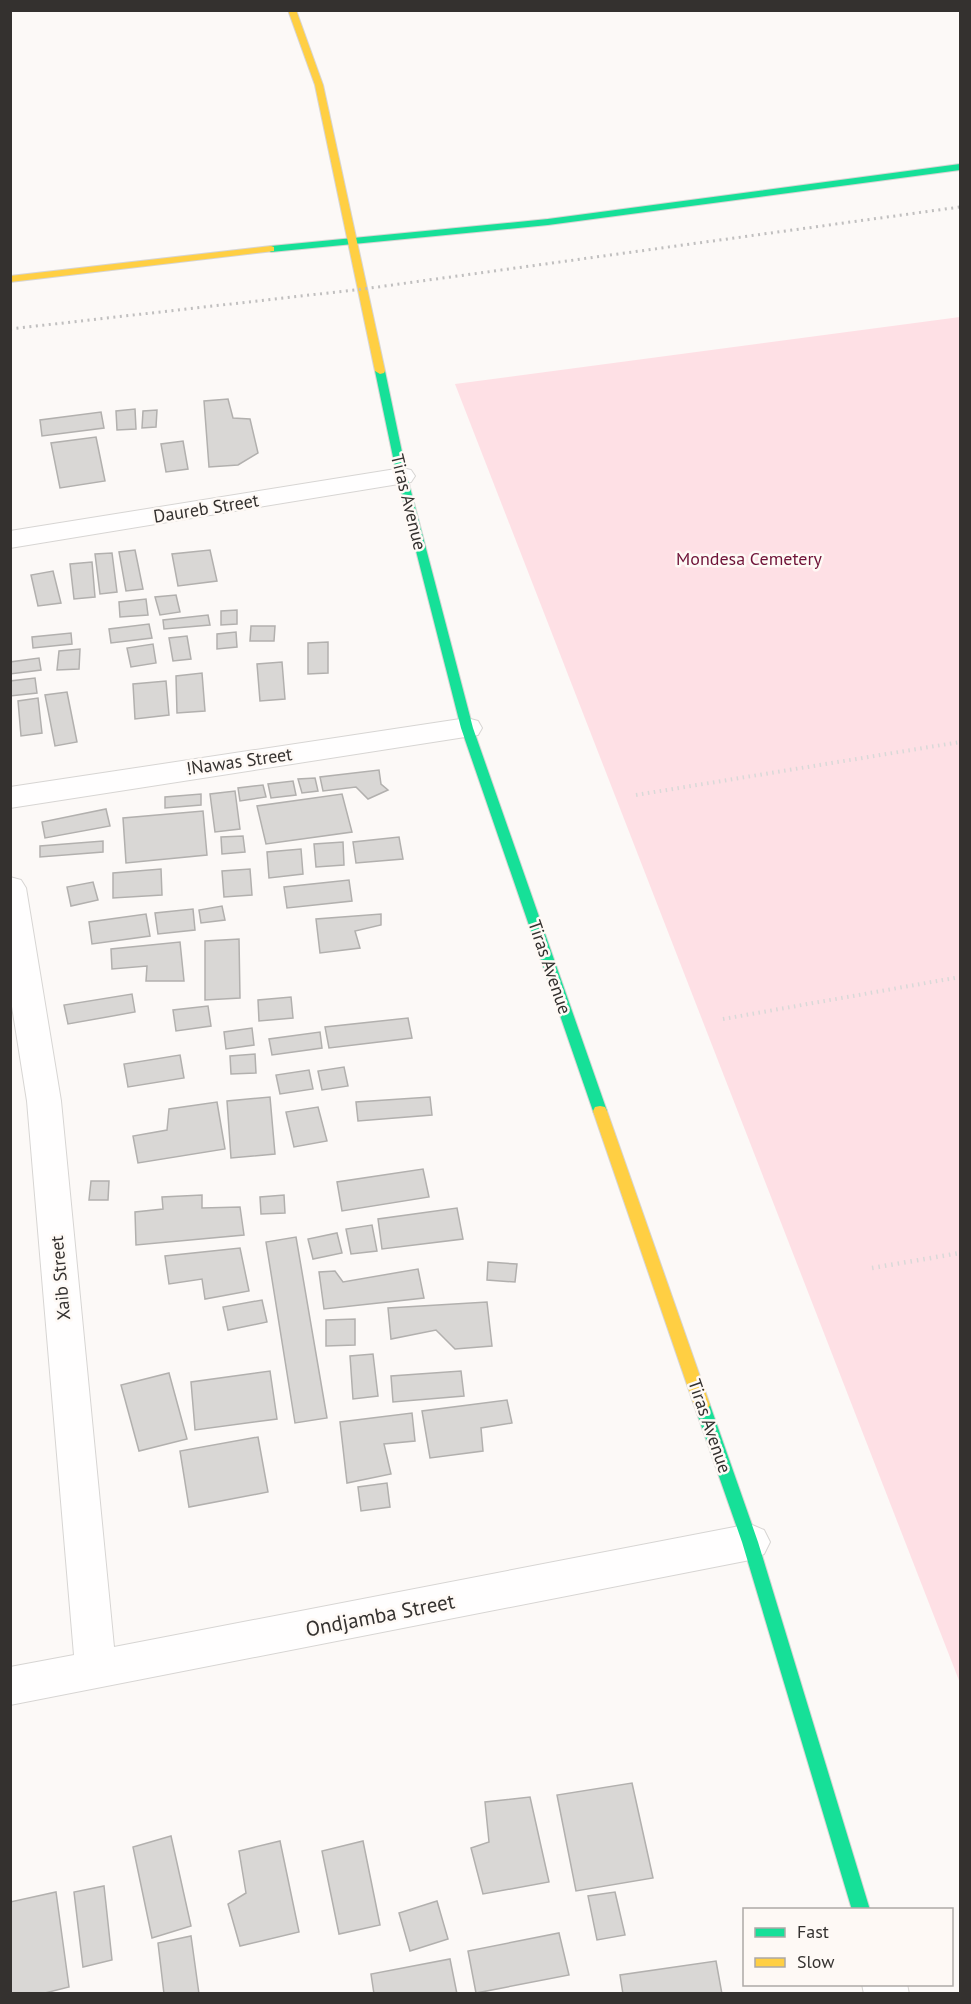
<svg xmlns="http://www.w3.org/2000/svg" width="971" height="2004" viewBox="0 0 971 2004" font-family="'PT Sans',sans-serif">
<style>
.green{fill:#fee0e5}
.building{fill:#d9d7d5;stroke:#b2b0ae;stroke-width:1.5}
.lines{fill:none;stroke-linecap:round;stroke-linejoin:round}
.street-casing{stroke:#d7d5d3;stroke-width:2}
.fast-casing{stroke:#d7d5d3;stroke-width:2}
.slow-casing{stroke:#d7d5d3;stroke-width:2}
.path-far1{stroke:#d9d9d8;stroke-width:4;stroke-dasharray:1.5 4.5;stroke-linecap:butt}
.path{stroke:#d9d9d8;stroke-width:4.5;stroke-dasharray:1.5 5;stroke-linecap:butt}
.street{fill:#fffefe;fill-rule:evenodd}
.fast{fill:#16e098;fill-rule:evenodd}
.slow{fill:#ffcf43;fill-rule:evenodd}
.rail{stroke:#c0bfbf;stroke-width:3;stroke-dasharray:2 4.5;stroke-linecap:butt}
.labels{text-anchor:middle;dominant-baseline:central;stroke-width:5;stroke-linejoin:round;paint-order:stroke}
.street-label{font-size:18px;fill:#34312f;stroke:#fef9f5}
.park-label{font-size:18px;fill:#6e1237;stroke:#fef9f5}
.near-street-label{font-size:21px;fill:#34312f;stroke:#fef9f5}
</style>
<rect width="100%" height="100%" fill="#fcf9f7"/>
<path class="green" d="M960 317V1683L455 384Z"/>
<g class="building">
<path d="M228 399 233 418 250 419 258 453 238 465 209 467 204 401Z"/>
<path d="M135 409 136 429 117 430 116 411Z"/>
<path d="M157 410 156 427 142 428 143 411Z"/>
<path d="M101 412 104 428 42 436 40 420Z"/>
<path d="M96 437 105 481 60 488 51 443Z"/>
<path d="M183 441 188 469 166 472 161 444Z"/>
<path d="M135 550 143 589 126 591 119 552Z"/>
<path d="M210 550 217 581 178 586 172 554Z"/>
<path d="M112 553 117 592 100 594 95 554Z"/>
<path d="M92 562 95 597 74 599 70 564Z"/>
<path d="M53 571 61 603 38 606 31 575Z"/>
<path d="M176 595 180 612 160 615 155 597Z"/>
<path d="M146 599 148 615 120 617 119 602Z"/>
<path d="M237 610V624L221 625V611Z"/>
<path d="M208 615 210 625 164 629 163 620Z"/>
<path d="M149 624 152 638 111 643 109 629Z"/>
<path d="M251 626H275L274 641H250Z"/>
<path d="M236 632 237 647 217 649V634Z"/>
<path d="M71 633 72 644 33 648 32 637Z"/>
<path d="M187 636 191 659 173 661 169 638Z"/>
<path d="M328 642V673L308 674V643Z"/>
<path d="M153 644 156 663 131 667 127 648Z"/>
<path d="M80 649 79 669 57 670 59 651Z"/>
<path d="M39 658 41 670 10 674V662Z"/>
<path d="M282 662 285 699 260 701 257 664Z"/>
<path d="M202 673 205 711 177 713 176 676Z"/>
<path d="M35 678 37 693 10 696V681Z"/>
<path d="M166 681 169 715 135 719 133 684Z"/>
<path d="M67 692 77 742 55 746 45 695Z"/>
<path d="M38 698 42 733 21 736 18 701Z"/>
<path d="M379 770 381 784 388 790 368 799 356 787 323 791 320 777Z"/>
<path d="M315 778 318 791 302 793 298 779Z"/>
<path d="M293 781 296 795 271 798 268 784Z"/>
<path d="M263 785 266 797 240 801 238 788Z"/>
<path d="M235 791 240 829 215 832 210 794Z"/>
<path d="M201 794V805L165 808V797Z"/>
<path d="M342 794 352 832 266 844 257 806Z"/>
<path d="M106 809 110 826 45 838 42 822Z"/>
<path d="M203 811 207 855 126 863 123 818Z"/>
<path d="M243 836 245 852 222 854 221 837Z"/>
<path d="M399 837 403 859 356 863 353 842Z"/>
<path d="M103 841V852L40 857V846Z"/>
<path d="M343 842 344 865 316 867 314 844Z"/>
<path d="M301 849 303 874 269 878 267 852Z"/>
<path d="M161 869 162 895 113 898V873Z"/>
<path d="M250 869 252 895 224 897 222 871Z"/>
<path d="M349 880 352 901 287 908 284 887Z"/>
<path d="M93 882 98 900 71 906 67 887Z"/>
<path d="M222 906 225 920 201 923 199 910Z"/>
<path d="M193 909 195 930 158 934 155 913Z"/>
<path d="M146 914 150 936 92 944 89 922Z"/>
<path d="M381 914V925L355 931 360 948 320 953 316 919Z"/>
<path d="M239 939 240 998 205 1000V941Z"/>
<path d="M180 942 184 981H146L147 966 112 969 111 949Z"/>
<path d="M132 994 135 1012 68 1024 64 1005Z"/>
<path d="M291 997 293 1018 259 1021 258 1000Z"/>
<path d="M208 1006 211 1026 176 1031 173 1010Z"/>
<path d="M408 1018 412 1038 329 1048 325 1027Z"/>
<path d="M252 1028 254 1045 226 1049 224 1032Z"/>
<path d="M320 1032 322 1048 272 1055 269 1039Z"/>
<path d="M255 1054 256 1073 231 1074 230 1056Z"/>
<path d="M180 1055 184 1078 128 1087 124 1064Z"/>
<path d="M344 1067 348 1086 322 1090 318 1071Z"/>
<path d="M309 1070 313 1089 280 1094 276 1075Z"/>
<path d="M270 1097 275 1154 231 1158 227 1101Z"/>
<path d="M430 1097 432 1115 358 1121 356 1102Z"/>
<path d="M217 1102 225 1149 138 1163 133 1136 167 1130 169 1109Z"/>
<path d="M318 1107 327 1141 294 1147 286 1112Z"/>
<path d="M423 1169 429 1197 342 1211 337 1182Z"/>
<path d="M91 1181H109L108 1200H89Z"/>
<path d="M202 1195V1208L240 1207 244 1235 136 1245 135 1212 163 1209 162 1197Z"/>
<path d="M284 1195 285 1213 261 1214 260 1197Z"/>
<path d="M457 1208 463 1239 382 1249 378 1219Z"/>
<path d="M372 1225 377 1251 351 1254 346 1229Z"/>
<path d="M337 1233 342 1253 313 1259 308 1239Z"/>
<path d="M296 1237 327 1418 295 1423 266 1242Z"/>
<path d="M240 1248 249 1291 205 1299 202 1279 169 1284 165 1256Z"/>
<path d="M488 1262 517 1264 515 1282 487 1280Z"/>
<path d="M418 1269 424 1298 324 1309 319 1272 335 1271 343 1282Z"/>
<path d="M262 1300 267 1322 228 1330 223 1307Z"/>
<path d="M487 1302 492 1346 455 1349 436 1330 391 1339 388 1308Z"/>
<path d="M355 1319V1345L326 1346V1320Z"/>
<path d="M373 1354 378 1396 353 1399 350 1356Z"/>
<path d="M270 1371 277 1419 195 1430 191 1382Z"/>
<path d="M461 1371 464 1396 393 1402 391 1376Z"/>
<path d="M169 1373 187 1439 139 1451 121 1385Z"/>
<path d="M507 1400 512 1423 481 1428 483 1451 430 1458 422 1411Z"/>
<path d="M412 1413 415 1441 384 1444 391 1474 347 1483 340 1422Z"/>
<path d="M258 1437 268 1492 189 1507 180 1451Z"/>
<path d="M387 1483 390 1507 361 1511 358 1487Z"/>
<path d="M632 1783 653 1878 576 1891 557 1795Z"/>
<path d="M530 1797 549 1882 483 1894 471 1848 489 1842 485 1802Z"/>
<path d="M171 1836 191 1926 152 1938 133 1847Z"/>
<path d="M280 1841 299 1932 240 1946 228 1904 246 1893 239 1851Z"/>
<path d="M363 1841 380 1925 339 1934 322 1851Z"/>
<path d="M104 1886 112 1960 83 1967 74 1892Z"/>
<path d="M56 1892 69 1987 41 1994H10V1902Z"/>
<path d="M615 1892 625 1935 597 1940 588 1896Z"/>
<path d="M437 1901 448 1939 410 1951 399 1913Z"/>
<path d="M559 1933 569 1975 476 1993 468 1951Z"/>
<path d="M191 1936 199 1994H164L158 1943Z"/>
<path d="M450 1959 457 1994H374L371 1974Z"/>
<path d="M716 1961 722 1994H623L620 1975Z"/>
</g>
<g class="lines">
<defs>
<g id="street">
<path d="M402 468 411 470 415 476 411 482 10 548V531Z"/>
<path d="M467 718 478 721 482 728 478 735 10 808V787Z"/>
<path d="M10 877 21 880 26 888 61 1101 114 1647 750 1524 764 1530 770 1542 764 1554 750 1560 10 1705V1667L74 1655 27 1101 10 994Z"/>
<path d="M862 1984H907L909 1994H864Z"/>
</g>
<g id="fast">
<path d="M960 164V170L548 225 271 252 266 249 271 246 548 219Z"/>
<path d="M380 368 385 371 407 476 473 728 607 1111 605 1115H595L593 1111 461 728 397 476 375 371Z"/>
<path d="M702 1398 707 1400 710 1405 758 1542 870 1910H852L742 1542 694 1405 697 1400Z"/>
</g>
<g id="slow">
<path d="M288 10H296L323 85 385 371 384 373 380 374 375 371 315 85Z"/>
<path d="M271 246 274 247V251L10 282V276Z"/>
<path d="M600 1106 605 1107 607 1111 710 1405 707 1410 702 1412 697 1410 694 1405 593 1111 595 1107Z"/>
</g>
</defs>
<use href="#street" class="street-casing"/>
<use href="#fast" class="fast-casing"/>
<use href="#slow" class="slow-casing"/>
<g class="path-far1">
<path d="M636 795 960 742"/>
<path d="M723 1019 960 977"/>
</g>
<path class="path" d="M872 1268 960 1253"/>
<use href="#street" class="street"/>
<use href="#fast" class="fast"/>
<use href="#slow" class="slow"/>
<path class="rail" d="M10 329 363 289 960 207"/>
</g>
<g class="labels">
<g class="street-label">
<text transform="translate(409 502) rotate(76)">Tiras Avenue</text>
<text transform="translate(206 508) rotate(-9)">Daureb Street</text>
<text transform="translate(239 761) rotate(-8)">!Nawas Street</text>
<text transform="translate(550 967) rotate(71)">Tiras Avenue</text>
<text transform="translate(60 1278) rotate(-95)">Xaib Street</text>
<text transform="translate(710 1426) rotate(71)">Tiras Avenue</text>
</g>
<g class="park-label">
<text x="749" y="558">Mondesa Cemetery</text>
</g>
<g class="near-street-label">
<text transform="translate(380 1615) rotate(-11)">Ondjamba Street</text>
</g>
</g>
<rect width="971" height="2004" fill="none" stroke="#34312f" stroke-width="24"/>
<rect x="743" y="1908" width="210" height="78" fill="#fef9f5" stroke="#ada9a6" stroke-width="1.5"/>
<rect x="755" y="1928" width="30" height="9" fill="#16e098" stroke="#ada9a6" stroke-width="1.5"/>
<text x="797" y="1938" font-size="18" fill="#34312f">Fast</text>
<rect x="755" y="1958" width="30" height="9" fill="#ffcf43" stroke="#ada9a6" stroke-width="1.5"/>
<text x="797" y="1968" font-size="18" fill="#34312f">Slow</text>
</svg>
